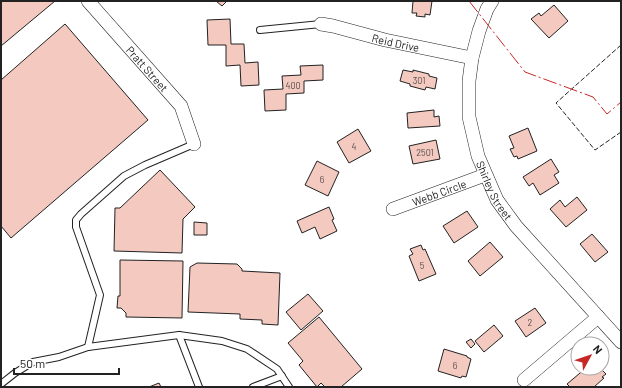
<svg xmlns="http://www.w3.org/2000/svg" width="622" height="388" viewBox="0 0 622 388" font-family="Barlow,sans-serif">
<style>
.building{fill:#f3c9c0;stroke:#222}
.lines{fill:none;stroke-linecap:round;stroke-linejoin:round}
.lane-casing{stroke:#222;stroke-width:8}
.street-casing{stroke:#222;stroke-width:14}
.lane{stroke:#fff;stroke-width:6}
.street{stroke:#fff;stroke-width:13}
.fence{stroke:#222;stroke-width:1;stroke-dasharray:5 2;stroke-linecap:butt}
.power{stroke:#c62828;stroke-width:1;stroke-dasharray:14 3 2 3;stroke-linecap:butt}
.labels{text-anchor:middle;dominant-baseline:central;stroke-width:3;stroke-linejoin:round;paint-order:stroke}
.number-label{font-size:9px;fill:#564c4a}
.street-label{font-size:11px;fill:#222;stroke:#fff}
</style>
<rect width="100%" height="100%" fill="#fff"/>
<g class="building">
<path d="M1 1H55L1 46Z"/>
<path d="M216 1H227L222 6Z"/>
<path d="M413 1H432L430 15 425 14V17L416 16 417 13H412Z"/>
<path d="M554 5 568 21 549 38 531 19 539 13 541 16Z"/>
<path d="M230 19 231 44H244L245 63 258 62 259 85 241 86 240 65 226 66V45H208L207 20Z"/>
<path d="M65 24 148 120 11 238 1 226V80Z"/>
<path d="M323 65V80L304 81V93L286 94V110L265 111 264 90 283 89 282 76 301 75 300 66Z"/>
<path d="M403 70 413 72V70L429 74V76L437 78 435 89 426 87 425 90 410 86V84L400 81Z"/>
<path d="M434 110V117L439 116 440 126 408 128 407 113Z"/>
<path d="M528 128 537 151 518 159 517 156 514 157 510 149 514 148 509 136Z"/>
<path d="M358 129 371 151 349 163 337 142Z"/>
<path d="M436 140 440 159 413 164 409 146Z"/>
<path d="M551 159 559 172 554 175 559 183 540 195 533 183 529 186 523 177Z"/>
<path d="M317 161 339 172 328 196 305 185Z"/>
<path d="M160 170 195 207 183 219 182 253 114 251 115 208H120Z"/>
<path d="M577 197 587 210 566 227 550 209 560 200 565 207Z"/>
<path d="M329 207 334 219 332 220 337 231 320 239 315 227 302 233 297 221Z"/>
<path d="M467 211 478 227 454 243 443 226Z"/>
<path d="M194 222 207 223V235H194Z"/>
<path d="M592 234 608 252 595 262 580 244Z"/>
<path d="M490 242 503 257 480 276 468 261Z"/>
<path d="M421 245 423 250 425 249 436 274 419 281 409 256 413 254 410 249Z"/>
<path d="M120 260 183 261 182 318 126 317V313L121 308H117L118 296H120Z"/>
<path d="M197 263 237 264 242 269V271L280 273 278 325 262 324V320L240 319V314L188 312 190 267Z"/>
<path d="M308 294 323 311 301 330 286 312Z"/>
<path d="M535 308 546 323 526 337 515 321Z"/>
<path d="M319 317 362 369 341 387H325L321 383 317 387 299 365 303 361 288 343Z"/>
<path d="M494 325 503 336 484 352 475 341Z"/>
<path d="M471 339 475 344 471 348 466 342Z"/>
<path d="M444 349 467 356V357L471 359 466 377 462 376 461 378 438 371Z"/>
<path d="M586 368H600L606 374 602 377 604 378 594 387H570L567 384Z"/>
<path d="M159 383 161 387H149Z"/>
</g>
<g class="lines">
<defs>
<g id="lane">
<path d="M260 30 321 24"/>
<path d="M179 335 199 387"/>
<path d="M88 347 100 295 76 227V220L81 214 124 176 145 165 194 144"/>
<path d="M1 384 15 373 33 362 59 357 88 347 179 335 222 341 247 349 277 369 289 387"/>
<path d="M253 387 282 376"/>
</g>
<g id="street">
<path id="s1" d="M88 1 181 106 194 144"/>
<path id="s2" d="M492 1 487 9 479 31 472 58 469 81V117L478 156 497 200 516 226 621 342"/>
<path id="s3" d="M321 24 333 26 385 40 472 58"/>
<path id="s4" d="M393 209 485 175"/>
<path d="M524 380 598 317"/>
</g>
</defs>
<use href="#lane" class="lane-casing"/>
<use href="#street" class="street-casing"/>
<use href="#lane" class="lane"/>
<use href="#street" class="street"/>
<path class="fence" d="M621 45 556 103 595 150 621 132"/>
<path class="power" d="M469 1 525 72 593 97 607 114 621 102"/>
</g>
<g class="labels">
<g class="number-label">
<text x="419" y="80">301</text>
<text x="293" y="85">400</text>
<text x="354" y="146">4</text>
<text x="425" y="152">2501</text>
<text x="322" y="179">6</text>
<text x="422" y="265">5</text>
<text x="530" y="322">2</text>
<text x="455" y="365">6</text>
</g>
<g class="street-label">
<text stroke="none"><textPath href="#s3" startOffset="77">Reid Drive</textPath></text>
<text stroke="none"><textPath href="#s1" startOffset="90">Pratt Street</textPath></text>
<text stroke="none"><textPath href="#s2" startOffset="198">Shirley Street</textPath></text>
<text stroke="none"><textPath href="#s4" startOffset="49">Webb Circle</textPath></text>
</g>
</g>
<rect width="622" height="388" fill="none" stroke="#222222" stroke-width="4"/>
<g transform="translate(590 356) rotate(50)"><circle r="19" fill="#ffffff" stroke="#a7a7a7"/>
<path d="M0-3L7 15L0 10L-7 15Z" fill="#c62828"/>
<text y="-6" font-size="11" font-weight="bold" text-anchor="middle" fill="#222222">N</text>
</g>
<path d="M14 368v6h105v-6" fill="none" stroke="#222222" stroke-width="2"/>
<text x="20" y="368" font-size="12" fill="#222222" stroke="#ffffff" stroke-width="3" paint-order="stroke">50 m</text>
</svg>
